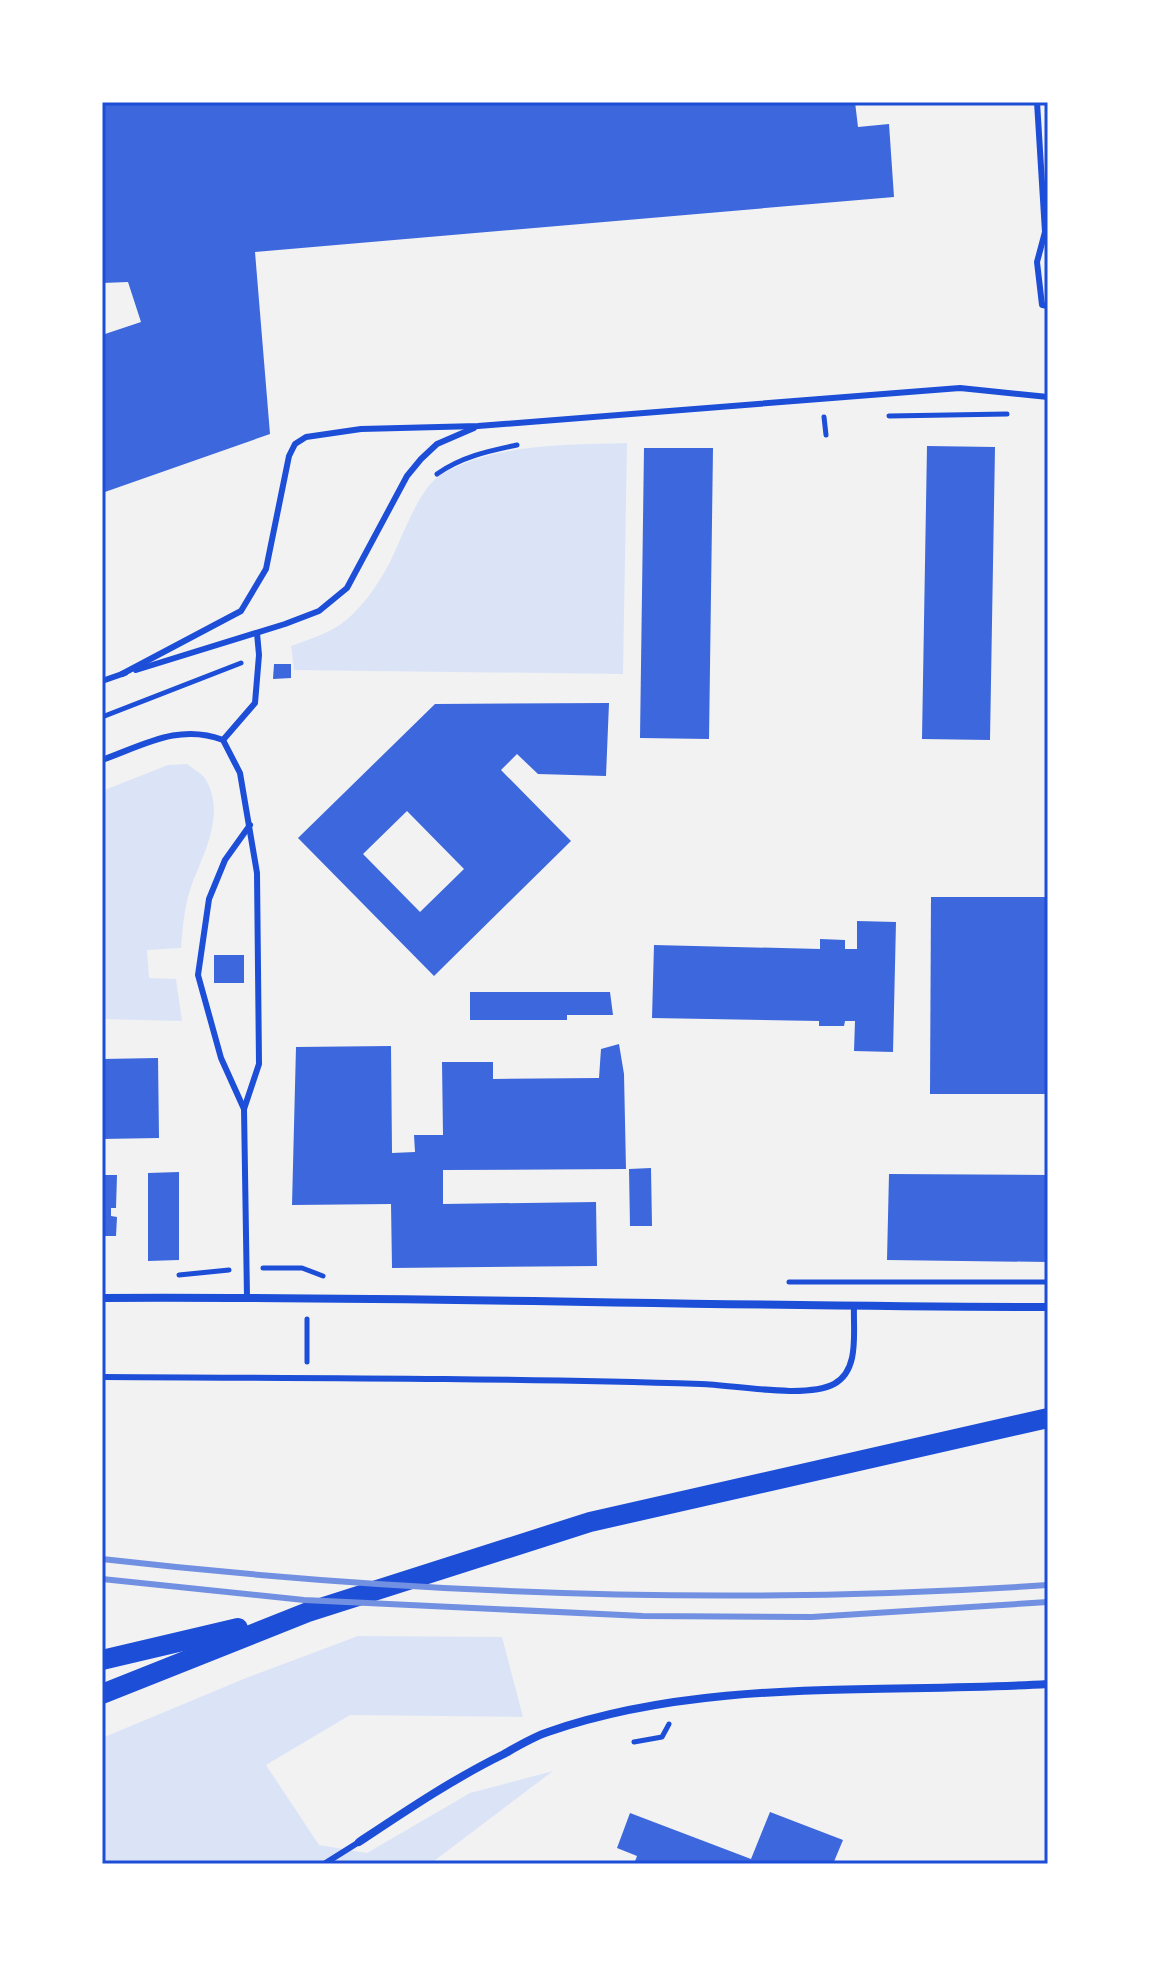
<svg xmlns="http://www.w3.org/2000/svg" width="1150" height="1966" viewBox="0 0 1150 1966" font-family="'PT Sans Narrow',sans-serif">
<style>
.green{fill:#dbe4f7}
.building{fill:#3d67dc;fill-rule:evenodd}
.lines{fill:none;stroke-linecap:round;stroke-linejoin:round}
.path{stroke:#1d4ed8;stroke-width:5}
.service{stroke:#1d4ed8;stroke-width:6}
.minor{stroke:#1d4ed8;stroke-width:8}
.primary{stroke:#1d4ed8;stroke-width:20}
.rail{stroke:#7290e2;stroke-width:6}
.neatline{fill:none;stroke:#1d4ed8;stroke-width:3}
</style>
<rect width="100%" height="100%" fill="#f2f2f2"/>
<g class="green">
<path d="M627 443 623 674 294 670 291 646C307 640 327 634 341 624 361 610 379 583 390 562 402 538 419 487 442 474 497 443 566 445 627 443Z"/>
<path d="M187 764C193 769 202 773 206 780 226 815 203 854 191 887 184 907 183 927 181 948L147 950 149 978 176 979 182 1021 102 1019V791L168 765Z"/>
<path d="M358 1636 502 1637 523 1717 350 1715 266 1765 319 1845 367 1853 470 1793 553 1771 430 1864H102V1738L246 1678Z"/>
</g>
<g class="building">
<path d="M102 102H855L858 127 889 124 894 197 255 252 270 434 102 493V335L141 322 128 282 102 283Z"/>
<path d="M927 446 995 447 990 740 922 739Z"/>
<path d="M644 448H713L709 739 640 738Z"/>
<path d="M274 664H291V678L273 679Z"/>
<path d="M609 703 606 776 538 774 517 754 501 770 571 841 434 976 298 838 435 704ZM407 811 464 869 420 912 363 854Z"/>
<path d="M931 897H1048V1094H930Z"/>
<path d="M857 921 896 922 893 1052 854 1051 855 1021H845L844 1026H819V1021L652 1018 654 945 820 949V939L845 940V949H857Z"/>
<rect x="214" y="955" width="30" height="28"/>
<path d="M470 992H610L613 1015H567V1020H470Z"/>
<path d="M619 1044 624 1074 626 1169 443 1170V1204L596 1202 597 1266 392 1268 391 1204 292 1205 296 1047 391 1046 392 1153 415 1152 414 1135H443L442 1062H493V1079L599 1078 601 1049Z"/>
<path d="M158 1058 159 1138 102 1139V1059Z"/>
<path d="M651 1168 652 1226H630L629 1169Z"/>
<path d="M179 1172V1260L148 1261V1173Z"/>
<path d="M889 1174 1048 1175V1262L887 1260Z"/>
<path d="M102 1175H117L116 1208H111V1216L117 1217 116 1236H102Z"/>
<path d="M770 1812 843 1840 833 1864H634L637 1856 617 1848 630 1813 751 1859Z"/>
</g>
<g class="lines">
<g class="path">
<path d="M889 416 1007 414"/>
<path d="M824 417 826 435"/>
<path d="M437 474C461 457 488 451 517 445"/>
<path d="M102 717 241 663"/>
<path d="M263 1268H302L323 1276"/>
<path d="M179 1275 229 1270"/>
<path d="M789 1282H1048"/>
<path d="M307 1362V1319"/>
<path d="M634 1742 662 1737 669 1724"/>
</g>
<g class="service">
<path d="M1037 102 1045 232 1037 262 1042 305 1048 306"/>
<path d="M136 670 285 624 319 611 347 588 407 476 421 459 437 444 474 428"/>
<path d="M122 674 241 611 266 569 289 456 295 444 306 437 361 429 478 426 960 388 1048 397"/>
<path d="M102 681 125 673"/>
<path d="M223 740 255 703 259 655 257 633"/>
<path d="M102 760C144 745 179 723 223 740L240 773 257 873 259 1064 244 1109 247 1297"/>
<path d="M244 1109 221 1058 198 975 209 899 225 860 250 825"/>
<path d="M102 1377C302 1378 502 1378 701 1384 734 1385 806 1399 834 1384 860 1370 853 1332 854 1307"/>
<path d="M324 1864 359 1842"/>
</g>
<g class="minor">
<path d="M102 1298C417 1296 733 1307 1048 1307"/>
<path d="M359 1842C407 1810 453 1779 504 1754 518 1746 533 1737 548 1732 706 1677 883 1694 1048 1684"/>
</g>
<g class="primary">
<path d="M102 1660 238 1628"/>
<path d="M102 1694 308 1612 590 1522 1048 1418"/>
</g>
<g class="rail">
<path d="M102 1559C416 1595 733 1606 1048 1585"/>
<path d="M102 1579 304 1600 643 1616 812 1617 1048 1602"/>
</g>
</g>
<rect width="1150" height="1966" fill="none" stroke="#ffffff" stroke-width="208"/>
<rect x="104" y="104" width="942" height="1758" class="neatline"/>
</svg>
